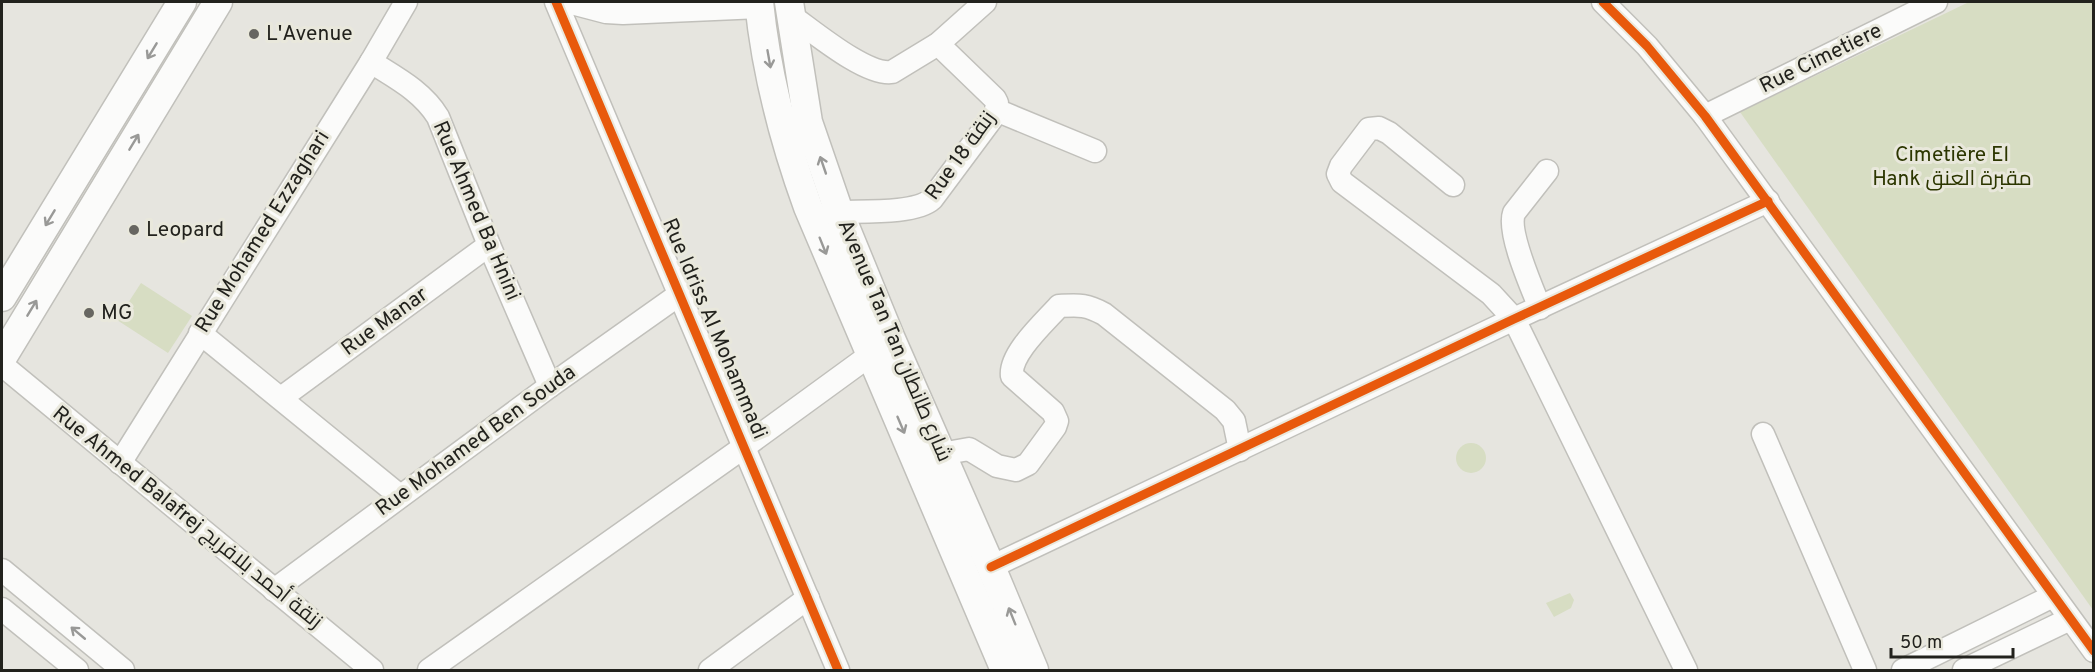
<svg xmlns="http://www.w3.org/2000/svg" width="2095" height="672" viewBox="0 0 2095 672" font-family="Overpass,Cairo,sans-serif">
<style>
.green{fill:#d7ddc3}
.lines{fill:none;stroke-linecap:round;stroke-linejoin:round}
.minor-casing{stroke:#c1c0bb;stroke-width:25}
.major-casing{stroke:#c1c0bb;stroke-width:31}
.minor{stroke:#fbfbfa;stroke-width:22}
.major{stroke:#fbfbfa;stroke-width:28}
.cycleway-casing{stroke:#e9e8dc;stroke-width:13}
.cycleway{stroke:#e8590c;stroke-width:9}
.oneway{stroke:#999997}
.poi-dot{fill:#676661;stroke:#e9e8dc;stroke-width:2}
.labels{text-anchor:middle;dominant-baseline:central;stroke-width:6;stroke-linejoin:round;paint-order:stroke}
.poi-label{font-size:21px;fill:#22221d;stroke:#e9e8dc;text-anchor:start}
.street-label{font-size:21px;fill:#22221d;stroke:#e9e8dc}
.park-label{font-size:21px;fill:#2c3600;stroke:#e9e8dc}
</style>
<rect width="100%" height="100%" fill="#e6e5df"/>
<g class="green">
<path d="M1969 2H2093V610L1740 112Z"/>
<path d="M141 283 192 316 168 353 117 320Z"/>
<circle cx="1471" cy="458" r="15"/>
<path d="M1570 593 1574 600 1571 608 1554 617 1546 603Z"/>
</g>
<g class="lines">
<defs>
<g id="minor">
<path d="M556 2 838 670"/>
<path d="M568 2 606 12 623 13 760 7"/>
<path d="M1603 2 1647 46 1705 116 2094 651"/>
<path d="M790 15C813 31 866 76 892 72L938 44 985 2"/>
<path d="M371 62C396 78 422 91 438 117L489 245 550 386"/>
<path d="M996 110 1095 151"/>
<path d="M1705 116 1936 2"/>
<path d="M1453 185 1389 133 1379 128 1369 129 1341 166 1338 174 1342 182 1491 294 1514 319 1686 670"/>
<path d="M839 212C862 211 916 214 932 199L996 113 997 103 995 99 938 44"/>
<path d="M1540 308C1532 288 1507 232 1514 213L1547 171"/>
<path d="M200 333 400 496"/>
<path d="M2 365 372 670"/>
<path d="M281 398 489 245"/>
<path d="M1763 434 1865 670"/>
<path d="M941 454 969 449 997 466 1016 470 1028 464 1055 427 1057 421 1053 412 1012 376C1009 354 1045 322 1059 306 1079 305 1086 304 1104 314L1225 410 1234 421 1240 450"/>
<path d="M120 463 371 62 406 2"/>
<path d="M991 567 1514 319 1768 201"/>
<path d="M2 570 123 670"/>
<path d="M274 590 550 386 680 294"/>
<path d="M2 609 77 670"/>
<path d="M429 670 744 447 884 345"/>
<path d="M710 670 808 598"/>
<path d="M1903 670 2053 596"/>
<path d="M1964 670 2070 619"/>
</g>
<g id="major">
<path d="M759 2C766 71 784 141 808 207L1005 670"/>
<path d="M789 2 808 122 839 212 891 339 991 567 1034 670"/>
<path d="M2 297 182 2"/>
<path d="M2 358 218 2"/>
</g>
</defs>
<use href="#minor" class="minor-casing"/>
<use href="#major" class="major-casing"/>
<use href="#minor" class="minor"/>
<use href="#major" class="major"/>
<defs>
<g id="cycleway">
<path d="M556 2 838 670"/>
<path d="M1603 2 1647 46 1705 116 2094 651"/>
<path d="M991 567 1514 319 1768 201"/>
</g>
</defs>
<use href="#cycleway" class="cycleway-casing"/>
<use href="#cycleway" class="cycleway"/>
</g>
<defs><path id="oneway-shaft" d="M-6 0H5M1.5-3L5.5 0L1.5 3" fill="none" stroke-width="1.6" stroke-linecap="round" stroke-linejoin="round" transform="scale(1.5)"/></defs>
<g class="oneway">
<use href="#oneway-shaft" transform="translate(152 51) rotate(121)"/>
<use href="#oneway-shaft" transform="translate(769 59) rotate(80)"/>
<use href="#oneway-shaft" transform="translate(134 142) rotate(-59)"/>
<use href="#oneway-shaft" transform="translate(823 165) rotate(-109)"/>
<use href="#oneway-shaft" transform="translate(50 218) rotate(121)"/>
<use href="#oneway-shaft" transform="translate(823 246) rotate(68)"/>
<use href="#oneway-shaft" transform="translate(32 308) rotate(-59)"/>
<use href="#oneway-shaft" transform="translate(901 425) rotate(67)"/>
<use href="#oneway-shaft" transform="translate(1012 616) rotate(-112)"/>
<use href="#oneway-shaft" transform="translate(78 633) rotate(-140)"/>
</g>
<g class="poi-dot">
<circle cx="254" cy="34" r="6"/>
<circle cx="134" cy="230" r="6"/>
<circle cx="89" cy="313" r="6"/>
</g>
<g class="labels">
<g class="poi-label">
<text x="266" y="34">L'Avenue</text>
<text x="146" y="230">Leopard</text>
<text x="101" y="313">MG</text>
</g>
<g class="street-label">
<text transform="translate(1821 59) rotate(-26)">Rue Cimetiere</text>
<text transform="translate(961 156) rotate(-54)">Rue 18 زنقة</text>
<text transform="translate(476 211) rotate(67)">Rue Ahmed Ba Hnini</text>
<text transform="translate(263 232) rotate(-58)">Rue Mohamed Ezzaghari</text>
<text transform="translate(385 322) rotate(-36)">Rue Manar</text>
<text transform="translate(714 329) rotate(67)">Rue Idriss Al Mohammadi</text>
<text transform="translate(894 341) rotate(67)">Avenue Tan Tan شارع طانطان</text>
<text transform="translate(476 441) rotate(-36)">Rue Mohamed Ben Souda</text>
<text transform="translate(187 518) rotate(39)">Rue Ahmed Balafrej زنقة أحمد بلافريج</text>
</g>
<g class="park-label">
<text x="1952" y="155">Cimetière El<tspan x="1952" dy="24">Hank مقبرة العنق</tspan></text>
</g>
</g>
<rect width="2095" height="672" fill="none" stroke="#22221d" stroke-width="6"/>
<path d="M1891 648v9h122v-9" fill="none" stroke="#22221d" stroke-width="3"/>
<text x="1900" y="648" font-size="18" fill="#22221d" stroke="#e9e8dc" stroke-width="4.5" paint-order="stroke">50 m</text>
</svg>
